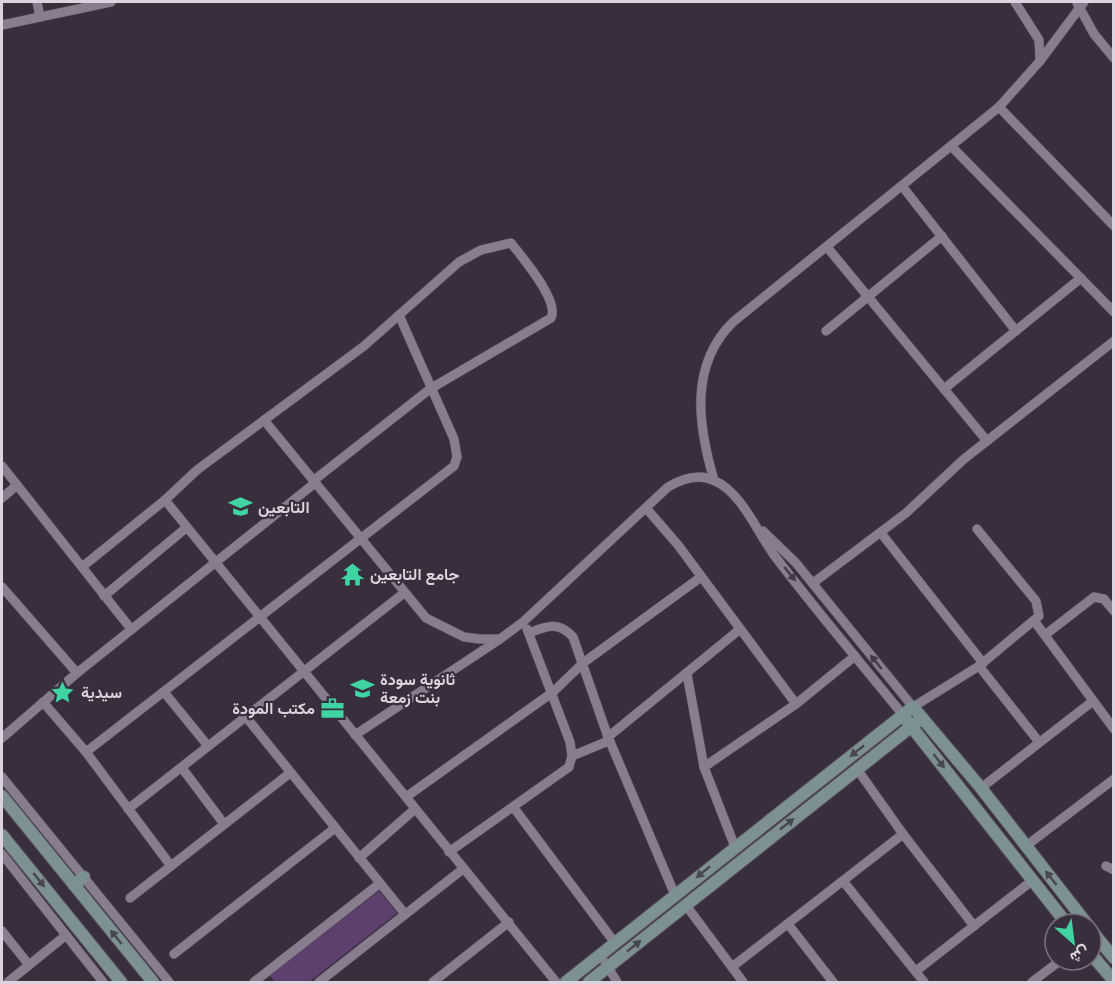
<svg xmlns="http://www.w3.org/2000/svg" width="1115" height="984" viewBox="0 0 1115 984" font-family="'PT Sans',Vazirmatn,sans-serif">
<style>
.green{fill:#5d406e}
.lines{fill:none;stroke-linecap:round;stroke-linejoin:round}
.stream{stroke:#270437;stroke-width:2}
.street-casing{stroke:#544b59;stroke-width:10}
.secondary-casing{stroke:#544b59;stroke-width:14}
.street{stroke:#887c8f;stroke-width:9}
.secondary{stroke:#7d9093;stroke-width:12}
.oneway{fill:#443a4a}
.oneway2{fill:#494653}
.labels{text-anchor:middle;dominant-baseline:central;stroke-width:4.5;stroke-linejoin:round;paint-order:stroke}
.poi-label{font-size:16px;font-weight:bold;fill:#dbd4df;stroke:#382e3e;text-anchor:start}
</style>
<rect width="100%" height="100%" fill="#382e3e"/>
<path class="green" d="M379 891 397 913 309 982H275L270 975Z"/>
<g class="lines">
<path class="stream" d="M2 423V440"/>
<defs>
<g id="street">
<path d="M37 2 40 17"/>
<path d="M1015 2 1039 40 1040 61"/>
<path d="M1077 3 1094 34 1114 58"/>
<path d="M2 25 111 2"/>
<path d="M999 107 1114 226"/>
<path d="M951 146 1114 312"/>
<path d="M902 186 1016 331"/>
<path d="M827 247 987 441"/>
<path d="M826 331 942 236"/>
<path d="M944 389 1081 278"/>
<path d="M264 420 426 618 464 637 480 639H500L523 622 668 487C683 478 699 473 715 481 741 492 758 533 774 555 815 609 860 662 903 715"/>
<path d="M2 466 131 629"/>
<path d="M714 480C698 426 689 365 733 322L999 107 1040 61 1084 2"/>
<path d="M2 498 17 485"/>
<path d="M165 500 556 982"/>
<path d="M646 508 678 545 796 704"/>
<path d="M763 531 796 563 913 707 979 666 1039 616 1036 601 977 529"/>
<path d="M881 533 983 663"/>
<path d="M82 567 165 500 197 470 364 346 459 262 481 250 511 243C522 257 560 301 551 318L430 389 313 481"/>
<path d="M813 583 906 513 964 459 1114 341"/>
<path d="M2 587 77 673"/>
<path d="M104 596 186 528"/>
<path d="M1035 622 1114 729"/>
<path d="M529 633C547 626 558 621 573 637L608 737 675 895"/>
<path d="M1045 635 1094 597 1104 599 1114 611"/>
<path d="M979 666 1039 742"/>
<path d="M687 674 704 767 735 847"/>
<path d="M164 692 208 746"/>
<path d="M43 702 86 752 171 866"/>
<path d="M246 717 405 914"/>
<path d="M355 735 500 639"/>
<path d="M2 738 77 673 315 483"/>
<path d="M86 752 454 466 457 457 454 439 399 315"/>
<path d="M572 756 606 742 608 737 739 630"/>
<path d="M704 767 796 704 855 656"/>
<path d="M182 768 224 824"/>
<path d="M857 769 903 834 974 926"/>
<path d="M2 777 169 982"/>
<path d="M981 788 1093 701"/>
<path d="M406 797 553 692 583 663 701 577"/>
<path d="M514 808 615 943"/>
<path d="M128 809 404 593"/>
<path d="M1026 846 1114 779"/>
<path d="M449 852 569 767 572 756 570 742 527 629"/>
<path d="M2 854 103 982"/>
<path d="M359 858 415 809"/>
<path d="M1106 866 1114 870"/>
<path d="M843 881 924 982"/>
<path d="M130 898 290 773"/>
<path d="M685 904 743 982"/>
<path d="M788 924 833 982"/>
<path d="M2 931 29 965"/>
<path d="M174 954 335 828"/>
<path d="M605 962 617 982"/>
<path d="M732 967 903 834"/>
<path d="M916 971 1033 880"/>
<path d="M8 982 65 936"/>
<path d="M254 982 379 884"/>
<path d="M319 982 463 869"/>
<path d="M433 982 509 922"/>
<path d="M1032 982 1061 960"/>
</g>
<g id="secondary">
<path d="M907 721 1067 924"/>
<path d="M2 796 153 982"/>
<path d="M2 835 121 982"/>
<path d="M74 885 84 877"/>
<path d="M1091 930 1114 958"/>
<path d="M1091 954 1114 981"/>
<path d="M566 982 913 707 981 788 1087 924"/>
<path d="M589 982 922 718"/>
</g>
</defs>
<use href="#street" class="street-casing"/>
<use href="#secondary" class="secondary-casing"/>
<use href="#street" class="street"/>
<use href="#secondary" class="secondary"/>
</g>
<defs><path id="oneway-solid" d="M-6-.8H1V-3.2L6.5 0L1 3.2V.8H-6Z" transform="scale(1.5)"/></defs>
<g class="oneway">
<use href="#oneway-solid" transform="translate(790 574) rotate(51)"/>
<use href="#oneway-solid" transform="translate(876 662) rotate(-129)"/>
</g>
<g class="oneway2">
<use href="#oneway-solid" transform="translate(857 751) rotate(142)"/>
<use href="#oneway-solid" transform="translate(939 761) rotate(52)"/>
<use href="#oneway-solid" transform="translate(787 824) rotate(-38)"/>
<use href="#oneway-solid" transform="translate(703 872) rotate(141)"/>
<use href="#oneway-solid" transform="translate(1051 878) rotate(-128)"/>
<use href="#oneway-solid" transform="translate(39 880) rotate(51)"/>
<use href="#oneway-solid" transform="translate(116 937) rotate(-129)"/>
<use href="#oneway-solid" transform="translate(634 946) rotate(-39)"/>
</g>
<defs>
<symbol id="school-bare" viewBox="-9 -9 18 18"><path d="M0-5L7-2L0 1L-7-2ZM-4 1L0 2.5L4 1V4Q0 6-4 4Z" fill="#3fd4a2" stroke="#382e3e" stroke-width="2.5" paint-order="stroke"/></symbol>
<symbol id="temple-bare" viewBox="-9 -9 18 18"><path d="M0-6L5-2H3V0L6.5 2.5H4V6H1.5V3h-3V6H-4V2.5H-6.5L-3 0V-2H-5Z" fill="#3fd4a2" stroke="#382e3e" stroke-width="2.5" paint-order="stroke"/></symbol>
<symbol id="sight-bare" viewBox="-9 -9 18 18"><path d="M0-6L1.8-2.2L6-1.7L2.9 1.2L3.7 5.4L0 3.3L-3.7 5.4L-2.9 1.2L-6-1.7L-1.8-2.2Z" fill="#3fd4a2" stroke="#382e3e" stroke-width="2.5" paint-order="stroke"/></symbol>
<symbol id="office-bare" viewBox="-9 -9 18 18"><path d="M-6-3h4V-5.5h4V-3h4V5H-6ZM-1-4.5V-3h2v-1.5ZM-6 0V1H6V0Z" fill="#3fd4a2" stroke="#382e3e" stroke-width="2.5" paint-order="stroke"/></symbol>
</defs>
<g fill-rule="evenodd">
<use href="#school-bare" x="224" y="490" width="33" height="33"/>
<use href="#temple-bare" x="336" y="558" width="33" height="33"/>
<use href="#school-bare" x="346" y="672" width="33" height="33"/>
<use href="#sight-bare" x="46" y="676" width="33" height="33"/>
<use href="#office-bare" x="316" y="692" width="33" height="33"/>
</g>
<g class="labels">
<g class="poi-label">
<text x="258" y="507">التابعين</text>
<text x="370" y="574">جامع التابعين</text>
<text x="380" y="679">ثانوية سودة<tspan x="380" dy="18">بنت زمعة</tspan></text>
<text x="81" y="692">سيدية</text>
<text x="315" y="708" text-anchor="end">مكتب المودة</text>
</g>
</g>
<rect width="1115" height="984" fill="none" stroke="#dbd4df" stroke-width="6"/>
<g transform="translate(1073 942) rotate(152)"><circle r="28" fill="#382e3e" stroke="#79707e" stroke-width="1.5"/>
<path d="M0-4.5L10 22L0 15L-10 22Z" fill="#3fd4a2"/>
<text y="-9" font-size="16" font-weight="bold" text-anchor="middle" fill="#dbd4df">ش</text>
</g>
</svg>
